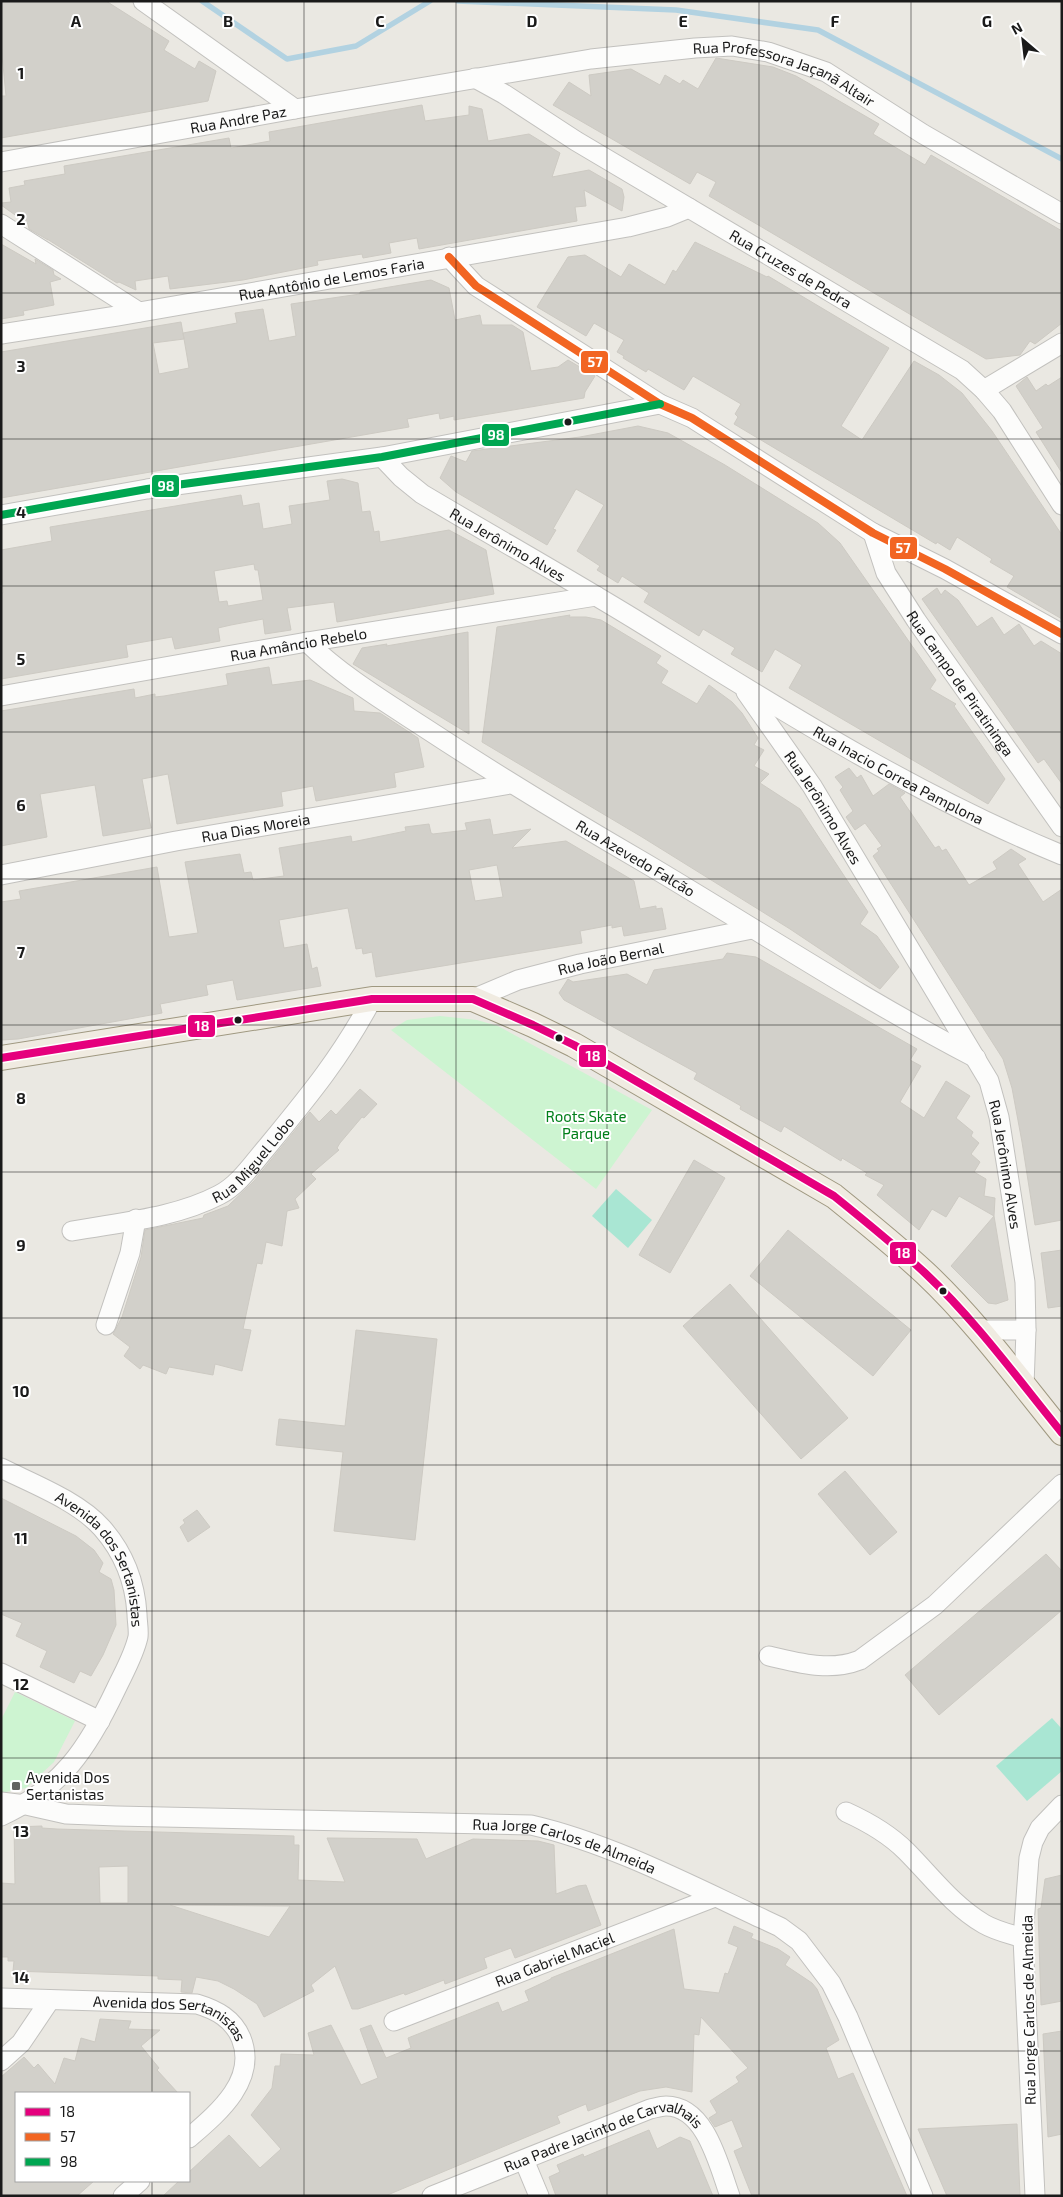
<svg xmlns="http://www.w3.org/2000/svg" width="1063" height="2197" viewBox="0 0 1063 2197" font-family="'Exo 2',sans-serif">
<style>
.park{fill:#cdf4d1}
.pitch{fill:#a9e6d3}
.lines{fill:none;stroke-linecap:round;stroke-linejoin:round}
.stream{stroke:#b2d2e1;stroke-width:5.5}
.building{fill:#d2d0ca;stroke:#cdcac3;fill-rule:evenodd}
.minor-casing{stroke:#c2c1be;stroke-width:21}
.major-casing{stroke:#9f9880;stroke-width:26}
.minor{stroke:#fcfcfb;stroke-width:19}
.major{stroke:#f0ebe1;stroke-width:24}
.bus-1-casing{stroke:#fff;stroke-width:11}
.bus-2-casing{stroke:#fff;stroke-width:11}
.bus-3-casing{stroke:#fff;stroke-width:11}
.bus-1{stroke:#e5007d;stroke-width:8}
.bus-2{stroke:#f26522;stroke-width:8}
.bus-3{stroke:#00a651;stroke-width:8}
.grid{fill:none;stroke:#1a1a1a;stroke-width:1;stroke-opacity:0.55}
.bus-dot{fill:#1a1a1a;stroke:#fff;stroke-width:2}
.poi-dot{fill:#636260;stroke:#fff;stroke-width:2}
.labels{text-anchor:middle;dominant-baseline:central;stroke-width:4;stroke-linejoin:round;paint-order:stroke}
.street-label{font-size:15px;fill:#1a1a1a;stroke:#fff}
.park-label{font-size:15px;fill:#017f1a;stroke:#fff}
.poi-label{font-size:15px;fill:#1a1a1a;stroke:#fff;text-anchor:start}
.grid-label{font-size:16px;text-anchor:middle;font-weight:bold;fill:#1a1a1a;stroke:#fff;stroke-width:4;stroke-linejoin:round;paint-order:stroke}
.line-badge{stroke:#fff;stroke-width:2}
.badge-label{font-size:14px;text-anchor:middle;font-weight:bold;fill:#fff}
</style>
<rect width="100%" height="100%" fill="#eae8e2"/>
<g class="park">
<path d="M440 1016 477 1020 498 1026 652 1110 596 1189 391 1030 407 1020Z"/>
<path d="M15 1692 75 1721 54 1762 26 1788 1 1793V1720Z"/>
</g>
<g class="pitch">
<path d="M616 1189 652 1220 628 1248 592 1216Z"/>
<path d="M1052 1718 1062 1729V1771L1027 1801 996 1766Z"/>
</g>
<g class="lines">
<g class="stream">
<path d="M202 1 287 59 356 46 430 1"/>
<path d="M458 1 676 10 818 30 1062 159"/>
</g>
</g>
<g class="building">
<path d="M1 1H106L169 41 164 50 195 69 199 61 216 71 208 101 1 138V96H6L1 44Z"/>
<path d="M716 58 773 67 796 76 879 124 873 134 925 165 931 155 1062 231V323L1035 344 1030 341 1020 355 986 359 709 196 716 182 697 172 690 184 553 105 569 82 591 96 589 75 631 69 660 85 665 75 680 84 683 80 698 89Z"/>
<path d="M422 105 425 121 469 115V106L482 109 488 141 529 134 560 153 552 177 589 170 622 189 624 197 622 211 584 190 586 206 575 207 577 221 419 249 417 238 389 243 391 253 363 258 362 254 317 261 318 265 243 280 170 289 168 276 135 281 136 290 119 282 117 283 47 239 48 240 29 229 28 224 1 205V203L11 202 9 188 25 185 24 181 65 174 64 166 229 138 231 148 270 141 269 132Z"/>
<path d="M695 242 767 277 768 276 889 348 841 426 862 440 914 361 939 375 962 393 992 431 1062 535V619L1007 587 1014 576 990 562 992 559 957 537 950 550 937 542 936 544 734 424 738 417 735 414 741 404 693 376 684 390 648 369 646 372 623 358 624 356 617 352 624 340 594 323 586 336 537 307 568 257 585 255 621 277 629 264 665 285 673 270 676 272Z"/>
<path d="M1 244 36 264 35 259 53 270 54 275 61 279 50 282 54 305 23 311 24 315 1 319Z"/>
<path d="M431 280 449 288 455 320 480 315 482 325H512L523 332 531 371 558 367 568 360 595 376 585 392 584 398 454 420V416L440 419 439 413 407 419 409 427 1 498V352L181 322 184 339 153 343 159 374 189 368 183 333 237 323 235 313 263 309 269 341 296 336 291 304 360 294V292Z"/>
<path d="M1027 377 1036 391 1046 384 1048 386 1062 377V473L1036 432 1043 428 1016 386Z"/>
<path d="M638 426 668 433 725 465 818 523 840 543 936 680 930 689 956 704 954 706 1005 779 988 804 789 688 802 665 775 649 762 672 731 654 735 648 703 629 699 636 644 602 649 593 622 576 618 583 597 570 600 566 577 551 604 505 576 489 553 529 556 530 547 545 456 492 440 478 451 456 466 462 472 451 580 437Z"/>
<path d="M342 479 358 483 362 512 370 511 374 532 379 531 380 542 449 530 486 550 494 594 337 622 334 602 287 608 291 630 265 634 263 619 231 625 218 628 220 641 175 649 172 637 126 645 128 657 1 679V593H3L1 550 52 541 50 527 241 495 243 506 259 503 263 529 292 524 289 506 330 500 327 481ZM254 564 255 570H258L263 600 228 606 227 601 219 602 214 571Z"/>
<path d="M937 588 941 595 945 590 958 600 977 627 992 617 1004 635 1019 624 1034 646 1041 641 1062 654V784L1044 759 1038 763 922 599Z"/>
<path d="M570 615 569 617H586L601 620 661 656 656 663 668 671 661 683 697 704 709 685 732 702 742 713 758 738 754 745 764 750 754 766 769 774 760 783 800 809 868 912 860 924 877 936 899 967 880 989 790 929 642 837 482 742 497 627Z"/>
<path d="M468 632 469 734 353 664 362 648 387 644 386 646Z"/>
<path d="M269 667 272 685 310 680 353 698 354 711 380 713 418 738 424 767 394 773 396 787 316 801 313 786 281 792 283 806 177 824 168 774 142 779 151 828 103 836 95 785 40 794 47 837 1 846V711L134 689 135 698 155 694V697L164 696 228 685 226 674Z"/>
<path d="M849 768 857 778 861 775 873 796 889 784 905 793 900 797 935 848 939 846 942 851 946 849 969 885 997 869 993 862 1011 849 1026 859 1018 864 1043 902 1062 889V1220L1035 1225 1022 1142 1012 1088 1003 1059 873 856 879 851 877 849 882 846 865 823 855 830 846 817 853 811 840 790 843 787 835 777Z"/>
<path d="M490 819 493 835 531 829 512 848 566 841 634 881 640 909 656 906V909L662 908 666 929 624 936 622 926 612 928V925L580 931 582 943 376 977 372 952 363 954 362 948 356 949 348 908 279 920 284 948 307 944 312 969 317 967 321 986 237 1000 233 980 206 985 208 995 160 1004 162 1013 18 1039 1 1040V902L21 899 19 891 157 867 169 937 198 933 185 862 240 854 244 873 251 872 253 880 284 876 279 848 351 836 352 842 406 831 405 827 429 824 431 833 433 834 467 830 465 823ZM497 865 503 897 475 901 469 870Z"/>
<path d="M727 953 756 957 917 1049 910 1060 921 1066 900 1102 924 1118 946 1081 970 1096 956 1118 973 1132 971 1136 979 1143 971 1154 980 1162 974 1172 986 1179 984 1196 995 1198 994 1216 959 1196 946 1217 932 1209 919 1230 877 1195 884 1185 865 1175 867 1173 842 1158 841 1161 784 1126 781 1132 740 1109 741 1106 694 1079 697 1073 564 1000 559 993 568 979 573 982 627 974 647 985 654 970 723 959Z"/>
<path d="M360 1089 377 1104 364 1118 362 1117 340 1143 337 1148 339 1150 311 1174 316 1179 295 1199 299 1208 287 1211 282 1246 266 1242 262 1264 257 1263 243 1329 251 1330 242 1371 215 1364 213 1375 169 1367 166 1374 143 1365 140 1369 124 1356 130 1347 113 1334 122 1317 141 1257 145 1230 203 1218 204 1215 228 1206 254 1181 310 1112 319 1122 331 1110 336 1115Z"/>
<path d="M694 1160 725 1178 670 1273 639 1255Z"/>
<path d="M994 1216 1008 1300 996 1304 988 1303 951 1266Z"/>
<path d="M788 1230 911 1330 873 1376 750 1276Z"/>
<path d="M1062 1250V1306L1048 1308 1041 1253Z"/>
<path d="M730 1284 848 1418 801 1459 683 1326Z"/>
<path d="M356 1330 437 1339 415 1540 334 1531 343 1452 276 1445 279 1419 345 1426Z"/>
<path d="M845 1471 897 1532 870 1555 818 1494Z"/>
<path d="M1 1498 76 1536 94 1550 103 1563 99 1572 111 1579 114 1590 116 1625 103 1655 91 1676 80 1671 74 1683 40 1667 47 1651 16 1636 22 1623 1 1614Z"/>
<path d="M197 1510 210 1527 188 1542 180 1527 185 1523 183 1520Z"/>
<path d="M1046 1554 1062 1571V1610L939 1715 905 1675Z"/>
<path d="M42 1826V1828L57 1829 294 1836V1845H299L298 1880 345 1882 327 1838 417 1839 426 1859 473 1839 538 1841 554 1845 556 1894 578 1886 586 1885 601 1925 515 1958 511 1948 484 1958 487 1968 445 1984 444 1980 405 1995 404 1993 358 2009H352L335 1966 311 1985 314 1991 264 2017 257 2004 234 1989 218 1981 196 1977 192 1993 181 1992 182 1980 158 1979V1976L13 1971 14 1961H8V1957H1V1883L15 1884 14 1827ZM128 1866V1903H100L99 1867ZM170 1905 290 1906 269 1937Z"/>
<path d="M1062 1875V2001L1041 2005 1038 1909 1041 1908 1045 1879Z"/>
<path d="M734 1926 753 1934 751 1938 778 1949 790 1957 785 1965 812 1983 817 1989 839 2040 826 2048 838 2079 853 2073 907 2196H752L734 2151 743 2147 732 2120 715 2127 709 2118 717 2113 710 2101 739 2082 736 2077 748 2068 701 2017 699 2035 694 2034 692 2092 666 2087 640 2091 588 2111 586 2104 557 2116 560 2123 385 2196H163L179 2181H189V2172L229 2135 260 2168 281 2149 251 2115 272 2088 275 2066H280L281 2054 314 2055 308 2033 331 2025 361 2085 378 2078 360 2029 371 2025 386 2058 411 2048 408 2038 498 2002 502 2012 529 2001 525 1991 551 1979V1978L674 1929 684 1989 719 1993 725 1973 728 1974 738 1947 728 1943Z"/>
<path d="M100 2019 131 2021 128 2029 160 2030 141 2046 159 2068 157 2070 178 2093H16V2181H94L77 2196H1V2077L24 2057 34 2068 38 2064 55 2084 64 2058 75 2061 81 2038 95 2042Z"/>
<path d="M1062 2031V2134L1048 2137 1043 2034Z"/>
<path d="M1017 2124 1020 2196H947L918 2129Z"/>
<path d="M649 2130 657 2149 680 2137 690 2141 713 2196H556L549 2177 560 2172 557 2165 583 2154 584 2157Z"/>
</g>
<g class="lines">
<defs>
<g id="minor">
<path d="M143 1 295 109"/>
<path id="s1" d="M475 78 504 94 576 141 962 370 984 390 1002 411 1062 505"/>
<path id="s2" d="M1 162 295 109 591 59 695 48 732 46 768 52 826 72 923 134 1062 214"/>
<path d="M1 224 139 312"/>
<path d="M449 257 476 286 660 404 692 418 873 533 945 569 1062 634"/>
<path id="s3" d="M1 334 117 316 628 227 667 217 689 208"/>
<path d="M984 390 1062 343"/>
<path id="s4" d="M382 457 401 477 422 494C496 538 571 580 644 625 778 708 915 795 1062 855"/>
<path d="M1 515 147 489 382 457 660 404"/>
<path id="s5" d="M873 533 886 573 916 620 1062 827"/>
<path id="s6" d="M307 642C341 675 382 700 422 726 495 774 569 819 645 863 755 928 862 999 976 1058"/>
<path id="s7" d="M746 692 812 786 989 1081 999 1117 1025 1282 1026 1330 1024 1386"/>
<path id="s8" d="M1 696 307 642 596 596"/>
<path id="s9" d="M1 875 176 841 510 784"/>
<path id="s10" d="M473 999 518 980 580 964 752 929"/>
<path id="s11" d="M72 1231C121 1222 175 1218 219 1195 239 1185 253 1163 267 1147 308 1097 342 1056 372 999"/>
<path d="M106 1325 130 1253 136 1219"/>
<path d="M979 1330H1026"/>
<path id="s12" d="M1 1468C33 1484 78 1501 102 1528 124 1553 135 1581 137 1614 137 1621 139 1630 138 1637 134 1655 124 1672 116 1689 88 1748 62 1788 1 1816"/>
<path d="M769 1656C800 1663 829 1672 860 1660L935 1605 1062 1484"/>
<path d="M1 1673 100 1721"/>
<path id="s13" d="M1 1802 26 1805 66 1814 116 1816 531 1825C610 1843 692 1886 765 1920L780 1927 799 1941 831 1983 848 2017 923 2196"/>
<path d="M846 1812C868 1822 889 1834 906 1851 931 1876 953 1906 984 1924 996 1931 1010 1934 1023 1938"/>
<path id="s14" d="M1 1998 197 2004C217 2010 233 2019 241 2038 258 2080 218 2113 189 2138"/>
<path id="s15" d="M394 2021 715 1897"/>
<path d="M1 2061 21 2043 50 2000"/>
<path d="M524 2160 539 2196"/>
<path d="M123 2196 140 2181"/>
<path id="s16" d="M432 2196 650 2109C655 2108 661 2106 666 2106 706 2106 719 2166 730 2196"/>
<path d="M1035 2196 1023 1938 1029 1858 1033 1842 1040 1828 1062 1805"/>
</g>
<path id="major" d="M1 1058 372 999H473L533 1025 574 1045 834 1196C865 1221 896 1246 925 1273 976 1321 1018 1379 1062 1433"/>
</defs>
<use href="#minor" class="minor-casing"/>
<use href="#major" class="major-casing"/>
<use href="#minor" class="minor"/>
<use href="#major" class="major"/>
<defs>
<path id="bus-1" d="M1 1058 372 999H473L533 1025 574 1045 834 1196C865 1221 896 1246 925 1273 976 1321 1018 1379 1062 1433"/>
<path id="bus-2" d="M449 257 476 286 660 404 692 418 873 533 945 569 1062 634"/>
<path id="bus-3" d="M1 515 147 489 382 457 660 404"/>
</defs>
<use href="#bus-1" class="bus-1-casing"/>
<use href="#bus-2" class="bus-2-casing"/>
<use href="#bus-3" class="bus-3-casing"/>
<use href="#bus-1" class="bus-1"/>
<use href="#bus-2" class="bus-2"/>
<use href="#bus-3" class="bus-3"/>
</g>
<path class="grid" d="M152 1V2093M304 1V2196M456 1V2196M607 1V2196M759 1V2196M911 1V2196M1 146H1062M1 293H1062M1 439H1062M1 586H1062M1 732H1062M1 879H1062M1 1025H1062M1 1172H1062M1 1318H1062M1 1465H1062M1 1611H1062M1 1758H1062M1 1904H1062M1 2051H1062M152 2181V2196"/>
<g class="bus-dot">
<circle cx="568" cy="422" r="4.5"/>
<circle cx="238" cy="1020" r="4.5"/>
<circle cx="559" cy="1038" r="4.5"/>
<circle cx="943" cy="1291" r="4.5"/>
</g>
<rect class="poi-dot" x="11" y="1781" width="10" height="10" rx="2.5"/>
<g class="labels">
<g class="street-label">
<text stroke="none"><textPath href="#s2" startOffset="798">Rua Professora Jaçanã Altair</textPath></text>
<text stroke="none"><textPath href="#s2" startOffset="241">Rua Andre Paz</textPath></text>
<text stroke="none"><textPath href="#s1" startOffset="369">Rua Cruzes de Pedra</textPath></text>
<text stroke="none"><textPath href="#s3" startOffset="335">Rua Antônio de Lemos Faria</textPath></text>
<text stroke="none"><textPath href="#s4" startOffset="154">Rua Jerônimo Alves</textPath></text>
<text stroke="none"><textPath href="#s8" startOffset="302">Rua Amâncio Rebelo</textPath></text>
<text stroke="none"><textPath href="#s5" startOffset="175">Rua Campo de Piratininga</textPath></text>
<text stroke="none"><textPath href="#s4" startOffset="608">Rua Inacio Correa Pamplona</textPath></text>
<text stroke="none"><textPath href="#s7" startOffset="139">Rua Jerônimo Alves</textPath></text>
<text stroke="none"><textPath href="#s9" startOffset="259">Rua Dias Moreia</textPath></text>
<text stroke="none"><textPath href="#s6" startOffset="394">Rua Azevedo Falcão</textPath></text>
<text stroke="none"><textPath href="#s10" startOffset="144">Rua João Bernal</textPath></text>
<text stroke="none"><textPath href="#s11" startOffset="201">Rua Miguel Lobo</textPath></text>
<text stroke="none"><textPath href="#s7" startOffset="544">Rua Jerônimo Alves</textPath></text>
<text stroke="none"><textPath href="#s12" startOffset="144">Avenida dos Sertanistas</textPath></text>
<text stroke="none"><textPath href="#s13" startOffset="568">Rua Jorge Carlos de Almeida</textPath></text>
<text stroke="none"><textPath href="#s15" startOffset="172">Rua Gabriel Maciel</textPath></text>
<text transform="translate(1028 2010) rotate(-91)">Rua Jorge Carlos de Almeida</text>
<text stroke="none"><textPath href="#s14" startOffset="174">Avenida dos Sertanistas</textPath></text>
<text stroke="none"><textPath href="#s16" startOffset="185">Rua Padre Jacinto de Carvalhais</textPath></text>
</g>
<g class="park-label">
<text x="586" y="1116">Roots Skate<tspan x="586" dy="17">Parque</tspan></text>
</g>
<g class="poi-label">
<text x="26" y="1777">Avenida Dos<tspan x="26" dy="17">Sertanistas</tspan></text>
</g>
</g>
<g class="grid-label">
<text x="76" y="27">A</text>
<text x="228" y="27">B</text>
<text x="380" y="27">C</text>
<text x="532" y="27">D</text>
<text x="683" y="27">E</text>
<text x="835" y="27">F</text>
<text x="987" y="27">G</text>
<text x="21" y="79">1</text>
<text x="21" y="225">2</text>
<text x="21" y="372">3</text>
<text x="21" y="518">4</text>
<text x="21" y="665">5</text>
<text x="21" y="811">6</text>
<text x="21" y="958">7</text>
<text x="21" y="1104">8</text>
<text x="21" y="1251">9</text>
<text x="21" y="1397">10</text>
<text x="21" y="1544">11</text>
<text x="21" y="1690">12</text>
<text x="21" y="1837">13</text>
<text x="21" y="1983">14</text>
</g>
<g class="line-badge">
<rect x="580" y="350" width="29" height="24" rx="5" fill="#f26522"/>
<rect x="481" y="423" width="29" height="24" rx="5" fill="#00a651"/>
<rect x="151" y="474" width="29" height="24" rx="5" fill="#00a651"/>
<rect x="889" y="536" width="29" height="24" rx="5" fill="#f26522"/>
<rect x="187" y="1014" width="29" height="24" rx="5" fill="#e5007d"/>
<rect x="578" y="1044" width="29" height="24" rx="5" fill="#e5007d"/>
<rect x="889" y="1241" width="28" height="24" rx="5" fill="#e5007d"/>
</g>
<g class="badge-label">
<text x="595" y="367">57</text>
<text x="496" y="440">98</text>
<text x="166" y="491">98</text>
<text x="903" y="553">57</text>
<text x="202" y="1031">18</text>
<text x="593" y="1061">18</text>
<text x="903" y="1258">18</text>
</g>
<rect width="1063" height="2197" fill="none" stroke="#1a1a1a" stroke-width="5"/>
<rect x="15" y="2092" width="175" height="90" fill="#ffffff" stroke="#a3a3a3"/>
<rect x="25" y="2108" width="25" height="8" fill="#e5007d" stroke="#a3a3a3"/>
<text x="60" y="2117" font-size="15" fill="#1a1a1a">18</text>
<rect x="25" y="2133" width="25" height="8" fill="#f26522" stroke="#a3a3a3"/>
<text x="60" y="2142" font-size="15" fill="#1a1a1a">57</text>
<rect x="25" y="2158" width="25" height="8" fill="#00a651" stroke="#a3a3a3"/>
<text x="60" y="2167" font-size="15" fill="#1a1a1a">98</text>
<g transform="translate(1023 40) rotate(332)" stroke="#ffffff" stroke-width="4" paint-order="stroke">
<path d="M0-4L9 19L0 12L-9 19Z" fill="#1a1a1a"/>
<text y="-8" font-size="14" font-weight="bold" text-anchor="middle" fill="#1a1a1a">N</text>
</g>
</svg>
